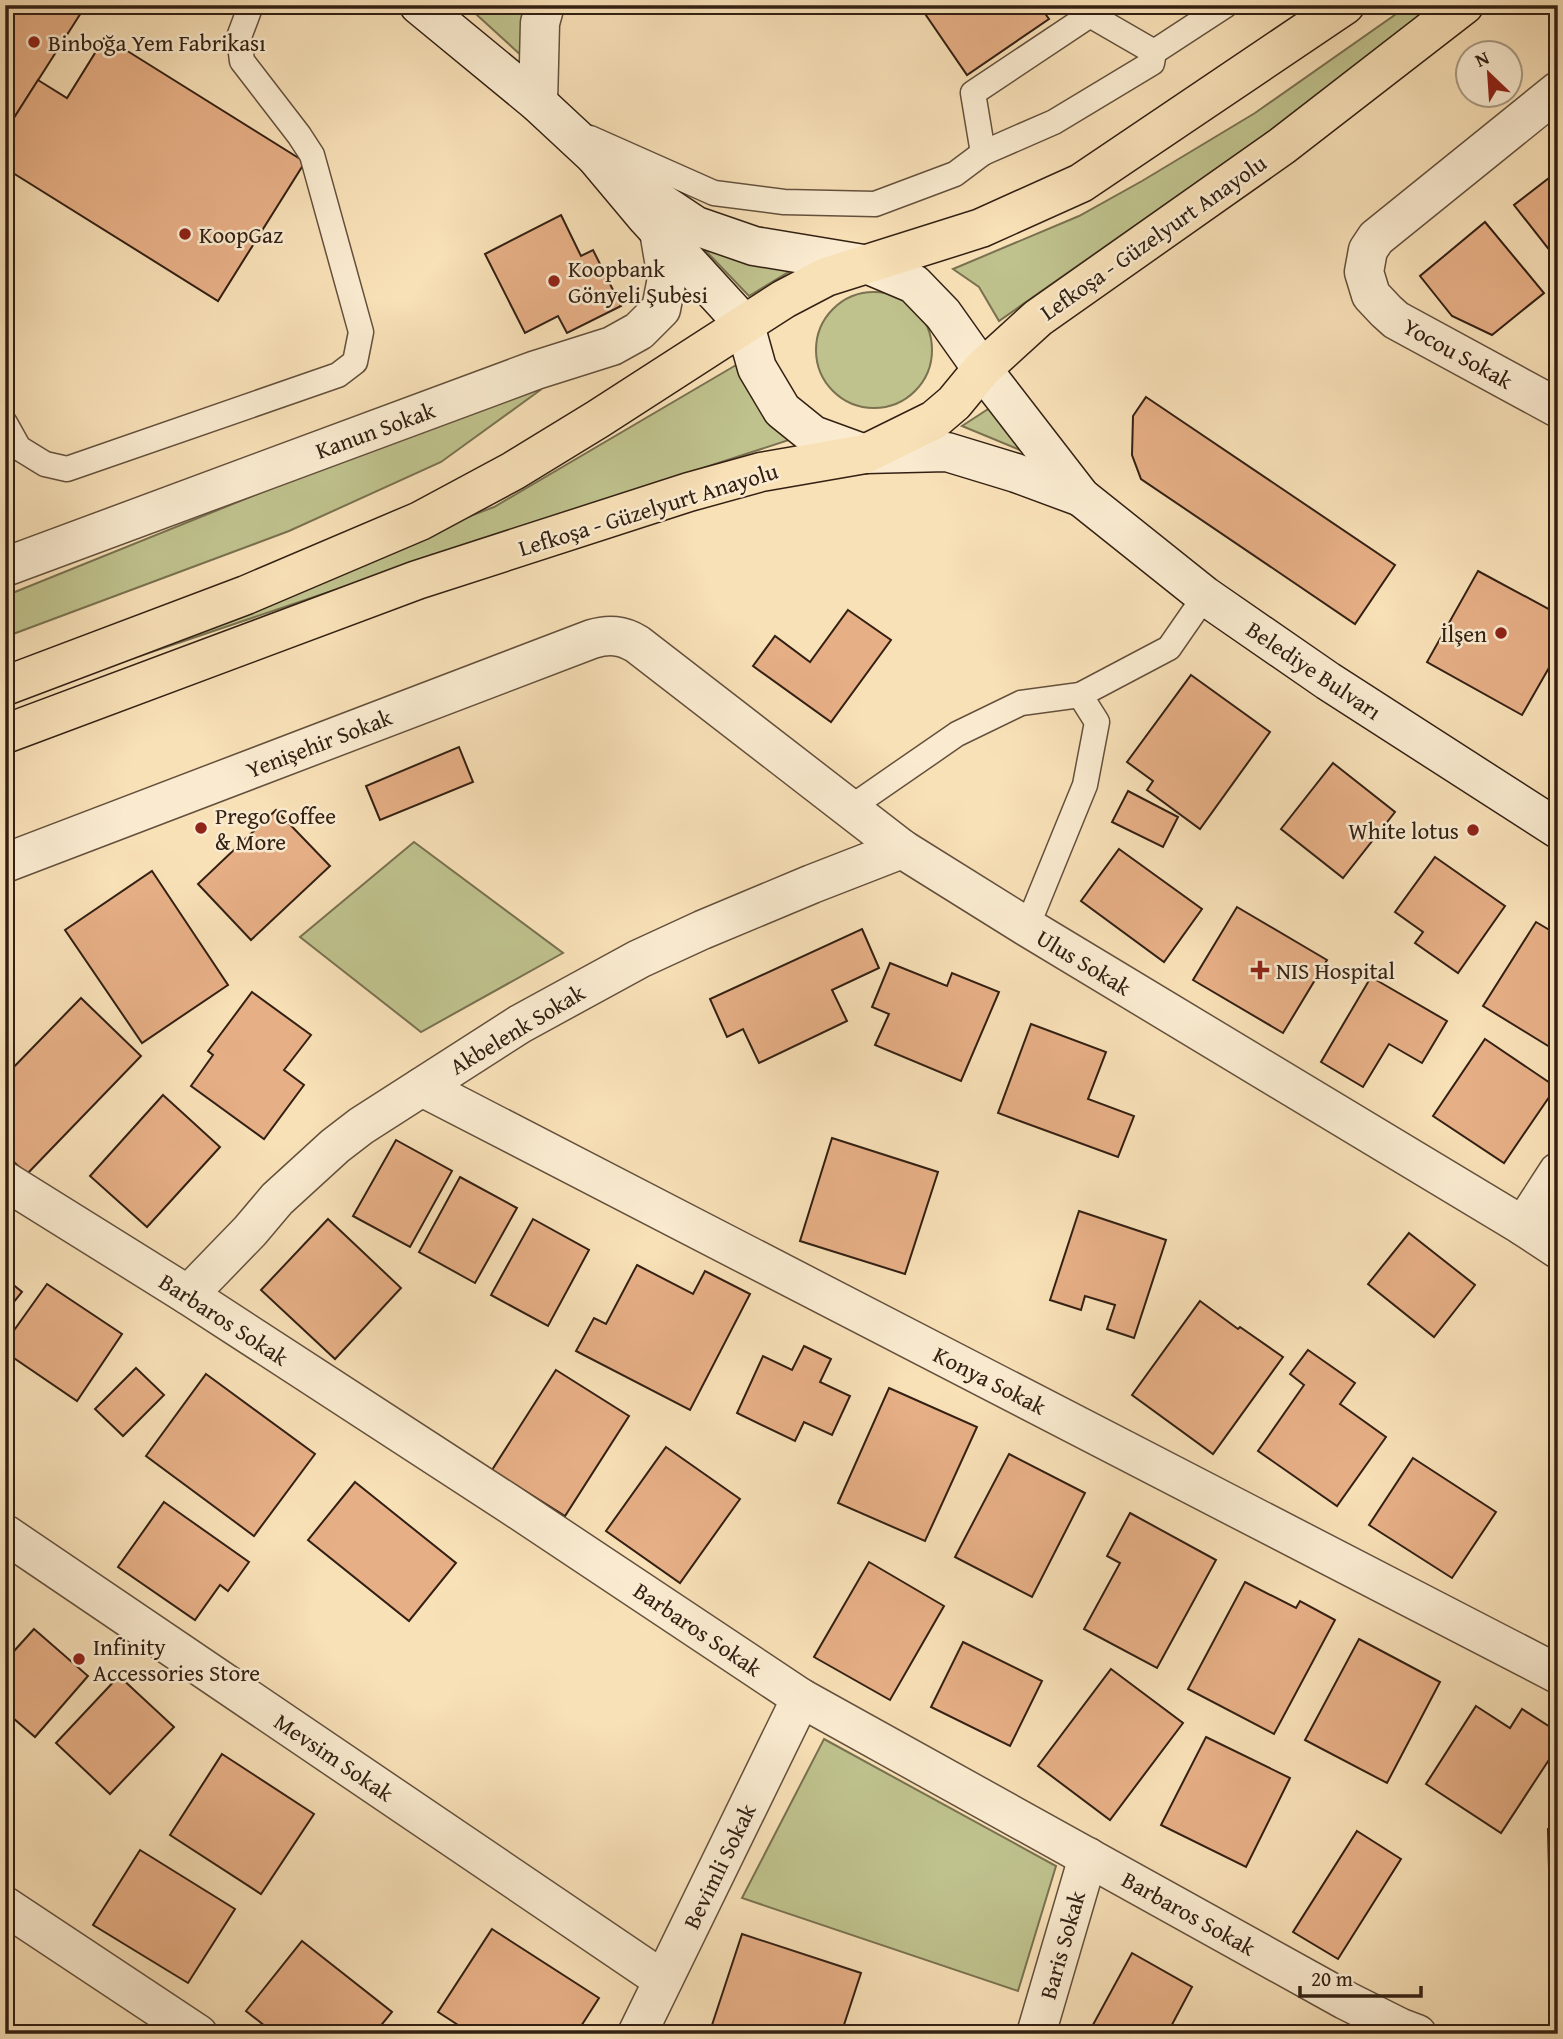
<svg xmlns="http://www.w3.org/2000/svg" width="1563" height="2039" viewBox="0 0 1563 2039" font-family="'Gentium Book Plus',serif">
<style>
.green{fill:#bfc28d;stroke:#797150;stroke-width:2}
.building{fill:#e7af86;stroke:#332013;stroke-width:2}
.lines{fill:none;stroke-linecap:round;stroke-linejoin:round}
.lane-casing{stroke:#64503c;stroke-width:27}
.street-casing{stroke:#64503c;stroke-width:41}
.secondary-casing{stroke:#332013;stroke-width:41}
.highway-casing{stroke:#332013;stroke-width:41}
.lane{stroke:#faebd0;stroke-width:24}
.street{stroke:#faebd0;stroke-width:38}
.secondary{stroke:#faebd0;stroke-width:38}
.highway{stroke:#f8e0b7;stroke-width:38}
.poi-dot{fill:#8f2418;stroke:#faebd0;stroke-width:2.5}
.labels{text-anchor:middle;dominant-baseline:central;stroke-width:5;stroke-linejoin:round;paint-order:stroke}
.poi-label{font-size:23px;fill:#332013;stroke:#faebd0;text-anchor:start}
.street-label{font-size:23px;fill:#332013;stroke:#faebd0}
</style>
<rect width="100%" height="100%" fill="#f8e0b7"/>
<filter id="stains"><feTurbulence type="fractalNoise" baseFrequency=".00286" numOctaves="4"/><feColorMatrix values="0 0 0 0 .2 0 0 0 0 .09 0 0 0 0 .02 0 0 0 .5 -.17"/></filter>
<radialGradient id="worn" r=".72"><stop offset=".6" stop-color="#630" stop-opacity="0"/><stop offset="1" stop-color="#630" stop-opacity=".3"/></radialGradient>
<g class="green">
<path d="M466 5H560L536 69Z"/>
<path d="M1409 5H1439L1347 77 999 321 979 287 953 269 1079 216 1142 181 1255 113Z"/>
<path d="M703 248 790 271 749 296Z"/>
<circle cx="874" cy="350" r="58"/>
<path d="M743 361 792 439 497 535 113 665 331 569 494 507Z"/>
<path d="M515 390 539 391 441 462 289 531 5 637V596Z"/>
<path d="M1002 400 1061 467 962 426Z"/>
<path d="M414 842 563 953 421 1032 300 937Z"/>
<path d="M824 1739 1056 1866 1018 1991 742 1898Z"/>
</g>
<g class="building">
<path d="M5 5H86L5 132Z"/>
<path d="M919 5H1039L1049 19 967 75Z"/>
<path d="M105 37 305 162 218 301 5 168V132L38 80 67 98Z"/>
<path d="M1558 171V261L1514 205Z"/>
<path d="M561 215 581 256 593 250 621 306 567 333 558 316 525 333 485 254Z"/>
<path d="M1485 222 1544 293 1492 335 1452 316 1420 276Z"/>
<path d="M1146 397 1395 565 1355 624 1141 479 1132 455 1133 416Z"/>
<path d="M1478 571 1558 614V652L1522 715 1427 662Z"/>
<path d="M848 610 891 640 831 722 753 666 775 636 810 662Z"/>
<path d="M1191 675 1270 732 1200 829 1147 790 1153 781 1127 762Z"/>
<path d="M459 747 473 782 380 820 366 786Z"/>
<path d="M1333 763 1395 812 1343 878 1281 829Z"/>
<path d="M1128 791 1178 817 1163 847 1112 822Z"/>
<path d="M276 810 330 866 251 940 198 884Z"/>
<path d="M1119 849 1202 909 1164 962 1081 901Z"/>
<path d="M1435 857 1505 906 1458 973 1415 943 1423 932 1395 912Z"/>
<path d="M152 871 228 985 142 1043 65 930Z"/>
<path d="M1237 907 1327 960 1283 1033 1193 980Z"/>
<path d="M1536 922 1558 935V1052L1483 1006Z"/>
<path d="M862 929 879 968 832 990 847 1021 759 1063 743 1029 727 1037 710 999Z"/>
<path d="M890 963 947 986 952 973 999 992 961 1081 875 1045 889 1014 872 1007Z"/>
<path d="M1371 977 1447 1021 1422 1063 1389 1044 1363 1087 1321 1062Z"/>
<path d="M252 992 311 1035 284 1070 304 1085 264 1139 191 1086 213 1055 208 1051Z"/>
<path d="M81 998 141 1056 27 1174 5 1154V1076Z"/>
<path d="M1031 1024 1106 1052 1088 1099 1134 1116 1118 1157 998 1113Z"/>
<path d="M1485 1039 1556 1087 1504 1163 1433 1116Z"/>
<path d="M163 1095 220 1147 147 1227 90 1176Z"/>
<path d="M832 1138 938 1172 905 1274 800 1241Z"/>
<path d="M396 1140 452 1171 410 1247 353 1216Z"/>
<path d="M460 1177 517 1208 475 1283 419 1252Z"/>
<path d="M1079 1211 1166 1240 1134 1338 1107 1329 1115 1305 1085 1296 1081 1310 1050 1300Z"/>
<path d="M328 1219 401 1288 335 1359 261 1290Z"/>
<path d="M533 1219 589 1250 548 1326 491 1295Z"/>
<path d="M1409 1233 1475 1285 1434 1337 1368 1284Z"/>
<path d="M637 1265 693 1294 705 1271 750 1294 690 1410 576 1351 594 1318 606 1324Z"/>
<path d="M5 1278 22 1292 5 1313Z"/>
<path d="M47 1284 122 1334 77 1401 5 1352V1343Z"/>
<path d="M1200 1301 1238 1329 1240 1327 1283 1357 1213 1454 1132 1395Z"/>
<path d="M804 1346 831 1359 820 1382 850 1396 832 1435 804 1422 795 1441 737 1413 763 1356 792 1370Z"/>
<path d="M1308 1350 1355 1383 1340 1404 1386 1437 1337 1506 1258 1451 1304 1385 1290 1374Z"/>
<path d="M136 1368 164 1395 123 1436 95 1409Z"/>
<path d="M556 1370 629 1416 565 1516 492 1470Z"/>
<path d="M206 1374 315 1454 254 1536 146 1456Z"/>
<path d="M889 1388 977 1427 925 1541 838 1503Z"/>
<path d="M666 1447 740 1499 680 1583 606 1531Z"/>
<path d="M1009 1454 1085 1493 1032 1597 955 1557Z"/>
<path d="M1413 1458 1496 1512 1452 1578 1369 1525Z"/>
<path d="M355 1482 456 1563 409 1621 308 1540Z"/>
<path d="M164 1502 249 1562 228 1591 220 1585 195 1620 118 1567Z"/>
<path d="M1130 1513 1216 1560 1157 1668 1084 1629 1120 1563 1107 1556Z"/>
<path d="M869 1562 944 1606 890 1700 814 1657Z"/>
<path d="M1245 1582 1296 1608 1300 1601 1335 1620 1274 1734 1188 1689Z"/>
<path d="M34 1629 88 1676 35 1737 5 1711V1661Z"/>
<path d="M1359 1639 1440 1682 1387 1783 1305 1740Z"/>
<path d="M963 1642 1042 1681 1010 1746 931 1707Z"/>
<path d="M1111 1669 1183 1723 1110 1820 1038 1766Z"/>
<path d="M119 1676 174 1727 110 1794 56 1743Z"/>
<path d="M1476 1706 1510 1728 1522 1709 1558 1732V1746L1501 1833 1426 1784Z"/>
<path d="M1206 1737 1290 1778 1246 1867 1161 1825Z"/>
<path d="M222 1754 314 1814 261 1894 170 1835Z"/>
<path d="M1548 1829H1558V1909H1550Z"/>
<path d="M1357 1831 1401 1859 1338 1959 1293 1932Z"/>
<path d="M140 1850 235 1909 188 1983 93 1925Z"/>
<path d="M492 1929 599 1998 576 2034H472L438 2012Z"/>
<path d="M742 1934 861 1973 841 2034H719L710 2031Z"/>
<path d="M302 1941 392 2012 374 2034H275L246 2011Z"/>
<path d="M1132 1953 1192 1987 1167 2034H1088Z"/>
</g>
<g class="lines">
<defs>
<g id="lane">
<path d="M590 138 714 193 784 202 875 204 955 174 983 153 1054 122 1152 63 1154 52 1226 5"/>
<path d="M983 153 973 93 1090 15 1154 52"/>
<path d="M5 423 19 448 45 464 67 469 338 375 355 362 361 332 312 155 299 135 242 61 239 37 251 5"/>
<path d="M850 808 957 734 1021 703 1080 695 1169 648 1205 596"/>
<path d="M1027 927 1085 785 1097 722 1080 695"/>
</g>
<g id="street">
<path d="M1558 91 1376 238 1368 250 1364 272 1371 295 1386 311 1396 320 1558 408"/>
<path d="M538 103 540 23 545 5"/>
<path d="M5 567 536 370 612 346 639 331 661 309 667 278 659 231"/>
<path d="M5 863 592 639C609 634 622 635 637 644L902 849 1027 927 1523 1226 1558 1249"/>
<path d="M422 1087 1558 1674"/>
<path d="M5 1181 188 1295 508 1503 801 1698 1345 2000 1401 2028 1417 2034"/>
<path d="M1523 1226 1558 1172"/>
<path d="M188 1295 250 1231 277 1199 335 1146 361 1126 520 1024 639 959 702 930 812 884 902 849"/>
<path d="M5 1534 663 1980"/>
<path d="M5 1906 198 2034"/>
<path d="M637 2034 801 1698"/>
<path d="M1036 2034 1088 1857"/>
</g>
<g id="secondary">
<path d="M419 5 538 103 595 156 647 218 745 325 757 368 782 410 813 435 865 454 947 452 1016 473 1081 497"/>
<path d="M595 156 645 192 696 226 754 246 869 265 914 284 943 314 982 369 1081 497 1205 596 1328 681 1558 829"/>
</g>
<g id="highway">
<path d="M5 686 246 595 420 521 513 471 598 419 784 299 826 277 981 228 1081 183 1345 5"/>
<path d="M5 734 417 580 689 492 761 472 865 454 934 420 954 403 982 369 1038 318 1282 146 1464 5"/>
</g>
</defs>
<use href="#lane" class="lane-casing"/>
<use href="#street" class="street-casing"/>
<use href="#secondary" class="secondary-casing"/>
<use href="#highway" class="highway-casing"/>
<use href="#lane" class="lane"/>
<use href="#street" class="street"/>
<use href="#secondary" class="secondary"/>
<use href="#highway" class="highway"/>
</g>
<g class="poi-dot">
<circle cx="34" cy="42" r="7"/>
<circle cx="185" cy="234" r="7"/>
<circle cx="554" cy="281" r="7"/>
<circle cx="1501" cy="633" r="7"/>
<circle cx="201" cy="828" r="7"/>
<circle cx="1473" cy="830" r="7"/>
<path d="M1256.5 959.5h7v7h7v7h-7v7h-7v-7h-7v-7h7z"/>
<circle cx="79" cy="1659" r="7"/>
</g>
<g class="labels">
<g class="poi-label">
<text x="48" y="42">Binboğa Yem Fabrikası</text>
<text x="199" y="234">KoopGaz</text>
<text x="568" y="268">Koopbank<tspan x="568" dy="26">Gönyeli Şubesi</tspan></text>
<text x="1487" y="633" text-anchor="end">İlşen</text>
<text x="215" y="815">Prego Coffee<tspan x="215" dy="26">&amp; More</tspan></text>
<text x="1459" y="830" text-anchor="end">White lotus</text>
<text x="1276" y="970">NIS Hospital</text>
<text x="93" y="1646">Infinity<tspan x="93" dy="26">Accessories Store</tspan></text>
</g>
<g class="street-label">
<text transform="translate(1153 237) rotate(-35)">Lefkoşa - Güzelyurt Anayolu</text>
<text transform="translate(1458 353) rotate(29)">Yocou Sokak</text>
<text transform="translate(375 430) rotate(-20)">Kanun Sokak</text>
<text transform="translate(648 509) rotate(-17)">Lefkoşa - Güzelyurt Anayolu</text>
<text transform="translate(1314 670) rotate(34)">Belediye Bulvarı</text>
<text transform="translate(319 743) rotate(-21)">Yenişehir Sokak</text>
<text transform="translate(1084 962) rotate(31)">Ulus Sokak</text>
<text transform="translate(517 1029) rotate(-31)">Akbelenk Sokak</text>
<text transform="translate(224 1319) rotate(33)">Barbaros Sokak</text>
<text transform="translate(990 1380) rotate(27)">Konya Sokak</text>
<text transform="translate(698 1629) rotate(34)">Barbaros Sokak</text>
<text transform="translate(334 1757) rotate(34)">Mevsim Sokak</text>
<text transform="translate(719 1866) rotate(-64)">Bevimli Sokak</text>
<text transform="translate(1189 1913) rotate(29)">Barbaros Sokak</text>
<text transform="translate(1062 1945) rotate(-74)">Baris Sokak</text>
</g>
</g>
<rect width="1563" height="2039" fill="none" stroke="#f8e0b7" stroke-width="28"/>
<rect x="7" y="7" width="1549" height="2025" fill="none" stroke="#332013" stroke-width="3.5"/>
<rect x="14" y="14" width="1535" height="2011" fill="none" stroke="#332013" stroke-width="2"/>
<g transform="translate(1489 74) rotate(335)"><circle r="33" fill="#faebd0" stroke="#aa9a84" stroke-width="2"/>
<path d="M0-5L12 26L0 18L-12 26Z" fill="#8f2418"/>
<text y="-10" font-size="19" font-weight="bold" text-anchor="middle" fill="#332013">N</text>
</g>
<path d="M1300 1986v10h121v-10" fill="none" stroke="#332013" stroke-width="3.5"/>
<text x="1311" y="1986" font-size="21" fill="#332013" stroke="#faebd0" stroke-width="5" paint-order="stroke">20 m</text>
<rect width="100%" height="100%" filter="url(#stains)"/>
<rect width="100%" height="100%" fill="url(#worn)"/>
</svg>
